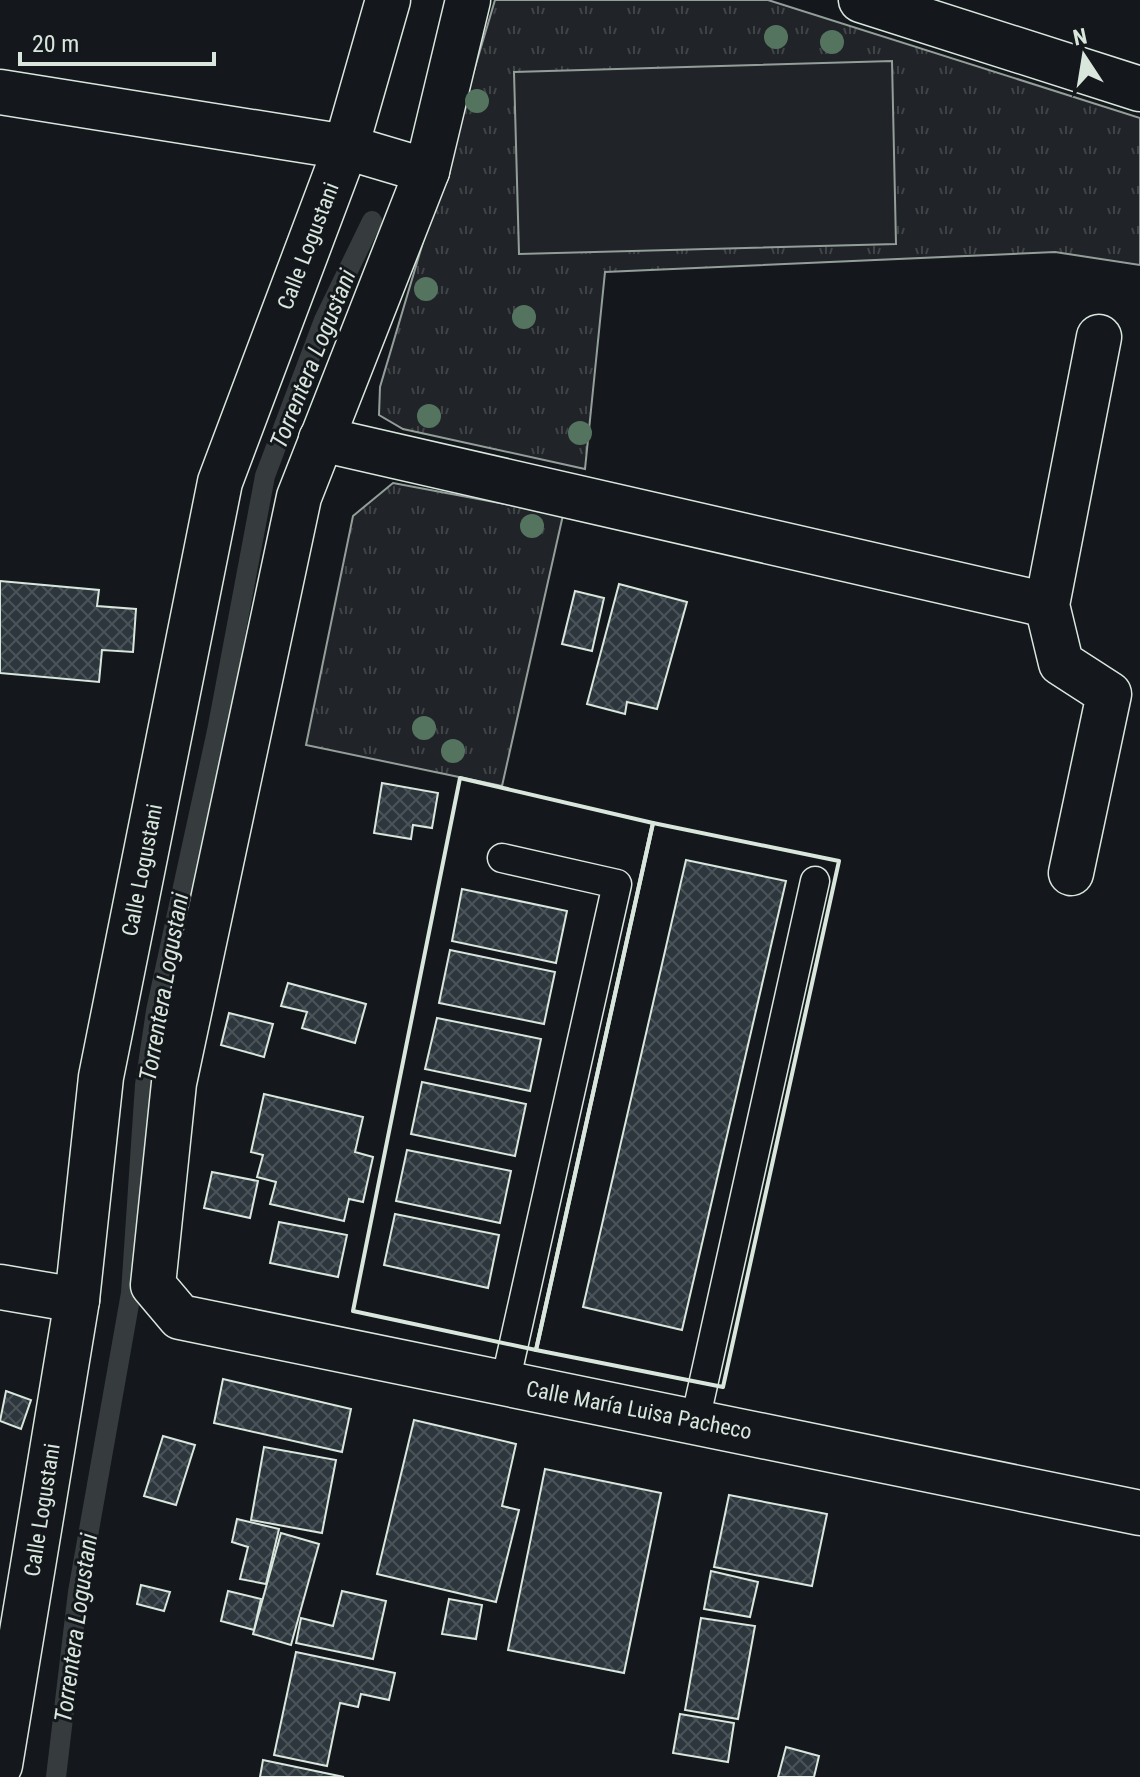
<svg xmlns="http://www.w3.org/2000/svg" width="1140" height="1777" viewBox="0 0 1140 1777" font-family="'Roboto Condensed',sans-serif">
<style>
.park{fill:url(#park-tufts);stroke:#939e99;stroke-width:2}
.garden{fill:#202428;stroke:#939e99;stroke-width:2}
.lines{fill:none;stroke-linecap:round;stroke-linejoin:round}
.stream{stroke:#363b3e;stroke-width:20}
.building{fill:url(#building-cross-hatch);stroke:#d8e6dc;stroke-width:2}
.service-casing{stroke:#d8e6dc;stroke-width:31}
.minor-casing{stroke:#d8e6dc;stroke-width:47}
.service{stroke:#14181c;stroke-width:28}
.minor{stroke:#14181c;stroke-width:44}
.wall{stroke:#d8e6dc;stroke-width:4}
.tree{fill:#55745f}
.labels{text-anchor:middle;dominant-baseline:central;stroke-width:6;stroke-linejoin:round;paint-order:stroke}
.street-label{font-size:22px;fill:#d8e6dc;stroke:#14181c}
.water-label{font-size:24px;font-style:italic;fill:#d8e6dc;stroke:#14181c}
</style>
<defs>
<pattern id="park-tufts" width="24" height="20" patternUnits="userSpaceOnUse" patternTransform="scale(2)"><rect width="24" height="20" fill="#202428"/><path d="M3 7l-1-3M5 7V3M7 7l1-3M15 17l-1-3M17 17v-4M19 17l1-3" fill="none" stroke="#404447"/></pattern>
<pattern id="building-cross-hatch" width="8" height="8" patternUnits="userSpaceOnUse" patternTransform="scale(2)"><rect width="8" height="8" fill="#2c363c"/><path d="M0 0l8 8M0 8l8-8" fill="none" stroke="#4a5358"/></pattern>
</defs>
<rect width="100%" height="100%" fill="#14181c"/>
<g class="park">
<path d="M495 0H768L1140 118V265L1055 252 605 272 585 469 403 429 379 415 380 387Z"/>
<path d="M393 483 563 515 502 786 306 745 353 516Z"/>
</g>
<path class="garden" d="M892 61 896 244 519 254 514 72Z"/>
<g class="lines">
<path class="stream" d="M56 1777 78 1592 131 1293 145 1085 156 1011 217 731 265 476 324 320 372 221"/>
</g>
<g class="building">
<path d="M0 581 99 590 97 606 136 609 133 652 102 650 99 682 0 673Z"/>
<path d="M619 584 687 602 657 709 627 702 625 714 587 704Z"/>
<path d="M575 591 604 598 592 651 562 644Z"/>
<path d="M382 783 438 793 432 828 413 825 411 839 374 833Z"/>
<path d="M686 860 786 881 682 1330 583 1307Z"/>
<path d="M462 889 567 911 556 963 452 941Z"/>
<path d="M450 950 555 972 544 1024 439 1003Z"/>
<path d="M288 983 366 1004 355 1043 302 1028 307 1012 281 1006Z"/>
<path d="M229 1013 273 1024 264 1057 221 1045Z"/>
<path d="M437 1018 541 1039 530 1091 425 1069Z"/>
<path d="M422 1082 526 1104 515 1156 411 1134Z"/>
<path d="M264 1094 363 1117 355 1152 373 1157 363 1202 349 1199 344 1221 270 1204 276 1182 257 1177 263 1155 251 1152Z"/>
<path d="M407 1150 511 1171 500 1223 396 1201Z"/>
<path d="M212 1172 258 1181 250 1218 204 1208Z"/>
<path d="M395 1214 499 1235 488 1288 384 1265Z"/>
<path d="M279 1222 347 1235 338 1277 270 1263Z"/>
<path d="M223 1379 351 1409 342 1452 214 1423Z"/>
<path d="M6 1391 31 1400 21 1429 0 1421Z"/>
<path d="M414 1420 516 1444 502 1506 519 1510 496 1602 377 1574Z"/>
<path d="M163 1436 195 1445 176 1505 144 1496Z"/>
<path d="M264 1447 336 1460 322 1533 251 1520Z"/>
<path d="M545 1469 661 1493 624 1673 508 1650Z"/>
<path d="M729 1495 827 1514 812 1586 714 1567Z"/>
<path d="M237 1519 279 1529 266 1584 240 1579 248 1547 232 1542Z"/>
<path d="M281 1533 319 1544 291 1645 253 1634Z"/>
<path d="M711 1571 758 1582 750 1617 704 1609Z"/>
<path d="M141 1585 170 1592 164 1611 137 1604Z"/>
<path d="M228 1591 261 1599 254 1630 221 1621Z"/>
<path d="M342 1591 386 1601 373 1659 296 1643 301 1618 333 1626Z"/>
<path d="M449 1599 482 1605 476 1639 442 1634Z"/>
<path d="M701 1618 755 1626 738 1719 685 1710Z"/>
<path d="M296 1652 395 1673 389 1700 361 1694 358 1707 340 1703 327 1766 274 1755Z"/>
<path d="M680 1714 734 1723 728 1762 673 1753Z"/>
<path d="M786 1747 819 1756 814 1777H778Z"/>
<path d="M263 1760 344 1777H260Z"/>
</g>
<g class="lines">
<defs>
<g id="service">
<path d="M502 858 617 884 505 1383"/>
<path d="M695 1421 815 881"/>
</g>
<g id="minor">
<path d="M468 0 427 171 299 497 174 1083 153 1285 180 1317 1140 1513"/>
<path d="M861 0 1140 89"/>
<path d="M0 92 346 147 427 171"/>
<path d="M321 439 1047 605"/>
<path d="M1071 873 1109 694 1061 663 1047 605 1099 337"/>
<path d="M0 1287 77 1300"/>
<path d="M0 1765 77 1300 101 1077 220 482 346 147 388 0"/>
</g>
</defs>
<use href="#service" class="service-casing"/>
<use href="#minor" class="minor-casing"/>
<use href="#service" class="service"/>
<use href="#minor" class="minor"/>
<g class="wall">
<path d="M460 778 653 823 536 1350 353 1311Z"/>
<path d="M653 823 839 861 723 1387 536 1350Z"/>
</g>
</g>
<g class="tree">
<circle cx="776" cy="37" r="12"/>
<circle cx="832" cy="42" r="12"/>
<circle cx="477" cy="101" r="12"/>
<circle cx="426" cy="289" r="12"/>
<circle cx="524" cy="317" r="12"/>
<circle cx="429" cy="416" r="12"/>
<circle cx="580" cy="433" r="12"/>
<circle cx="532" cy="526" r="12"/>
<circle cx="424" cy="728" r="12"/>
<circle cx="453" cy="751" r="12"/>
</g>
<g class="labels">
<g class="street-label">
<text transform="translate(308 246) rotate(-69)">Calle Logustani</text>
<text transform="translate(142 870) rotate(-79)">Calle Logustani</text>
<text transform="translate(639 1410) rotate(11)">Calle María Luisa Pacheco</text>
<text transform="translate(42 1510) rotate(-81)">Calle Logustani</text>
</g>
<g class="water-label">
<text transform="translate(313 359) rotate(-68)">Torrentera Logustani</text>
<text transform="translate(164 987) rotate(-80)">Torrentera Logustani</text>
<text transform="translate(76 1628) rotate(-82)">Torrentera Logustani</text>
</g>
</g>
<g transform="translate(1084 56) rotate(348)" stroke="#14181c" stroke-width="6" paint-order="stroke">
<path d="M0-6L14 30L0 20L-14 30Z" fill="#d8e6dc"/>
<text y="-12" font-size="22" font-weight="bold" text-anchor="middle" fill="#d8e6dc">N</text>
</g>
<path d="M20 52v12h194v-12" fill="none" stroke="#d8e6dc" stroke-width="4"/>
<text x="32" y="52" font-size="24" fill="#d8e6dc" stroke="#14181c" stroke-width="6" paint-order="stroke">20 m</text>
</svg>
